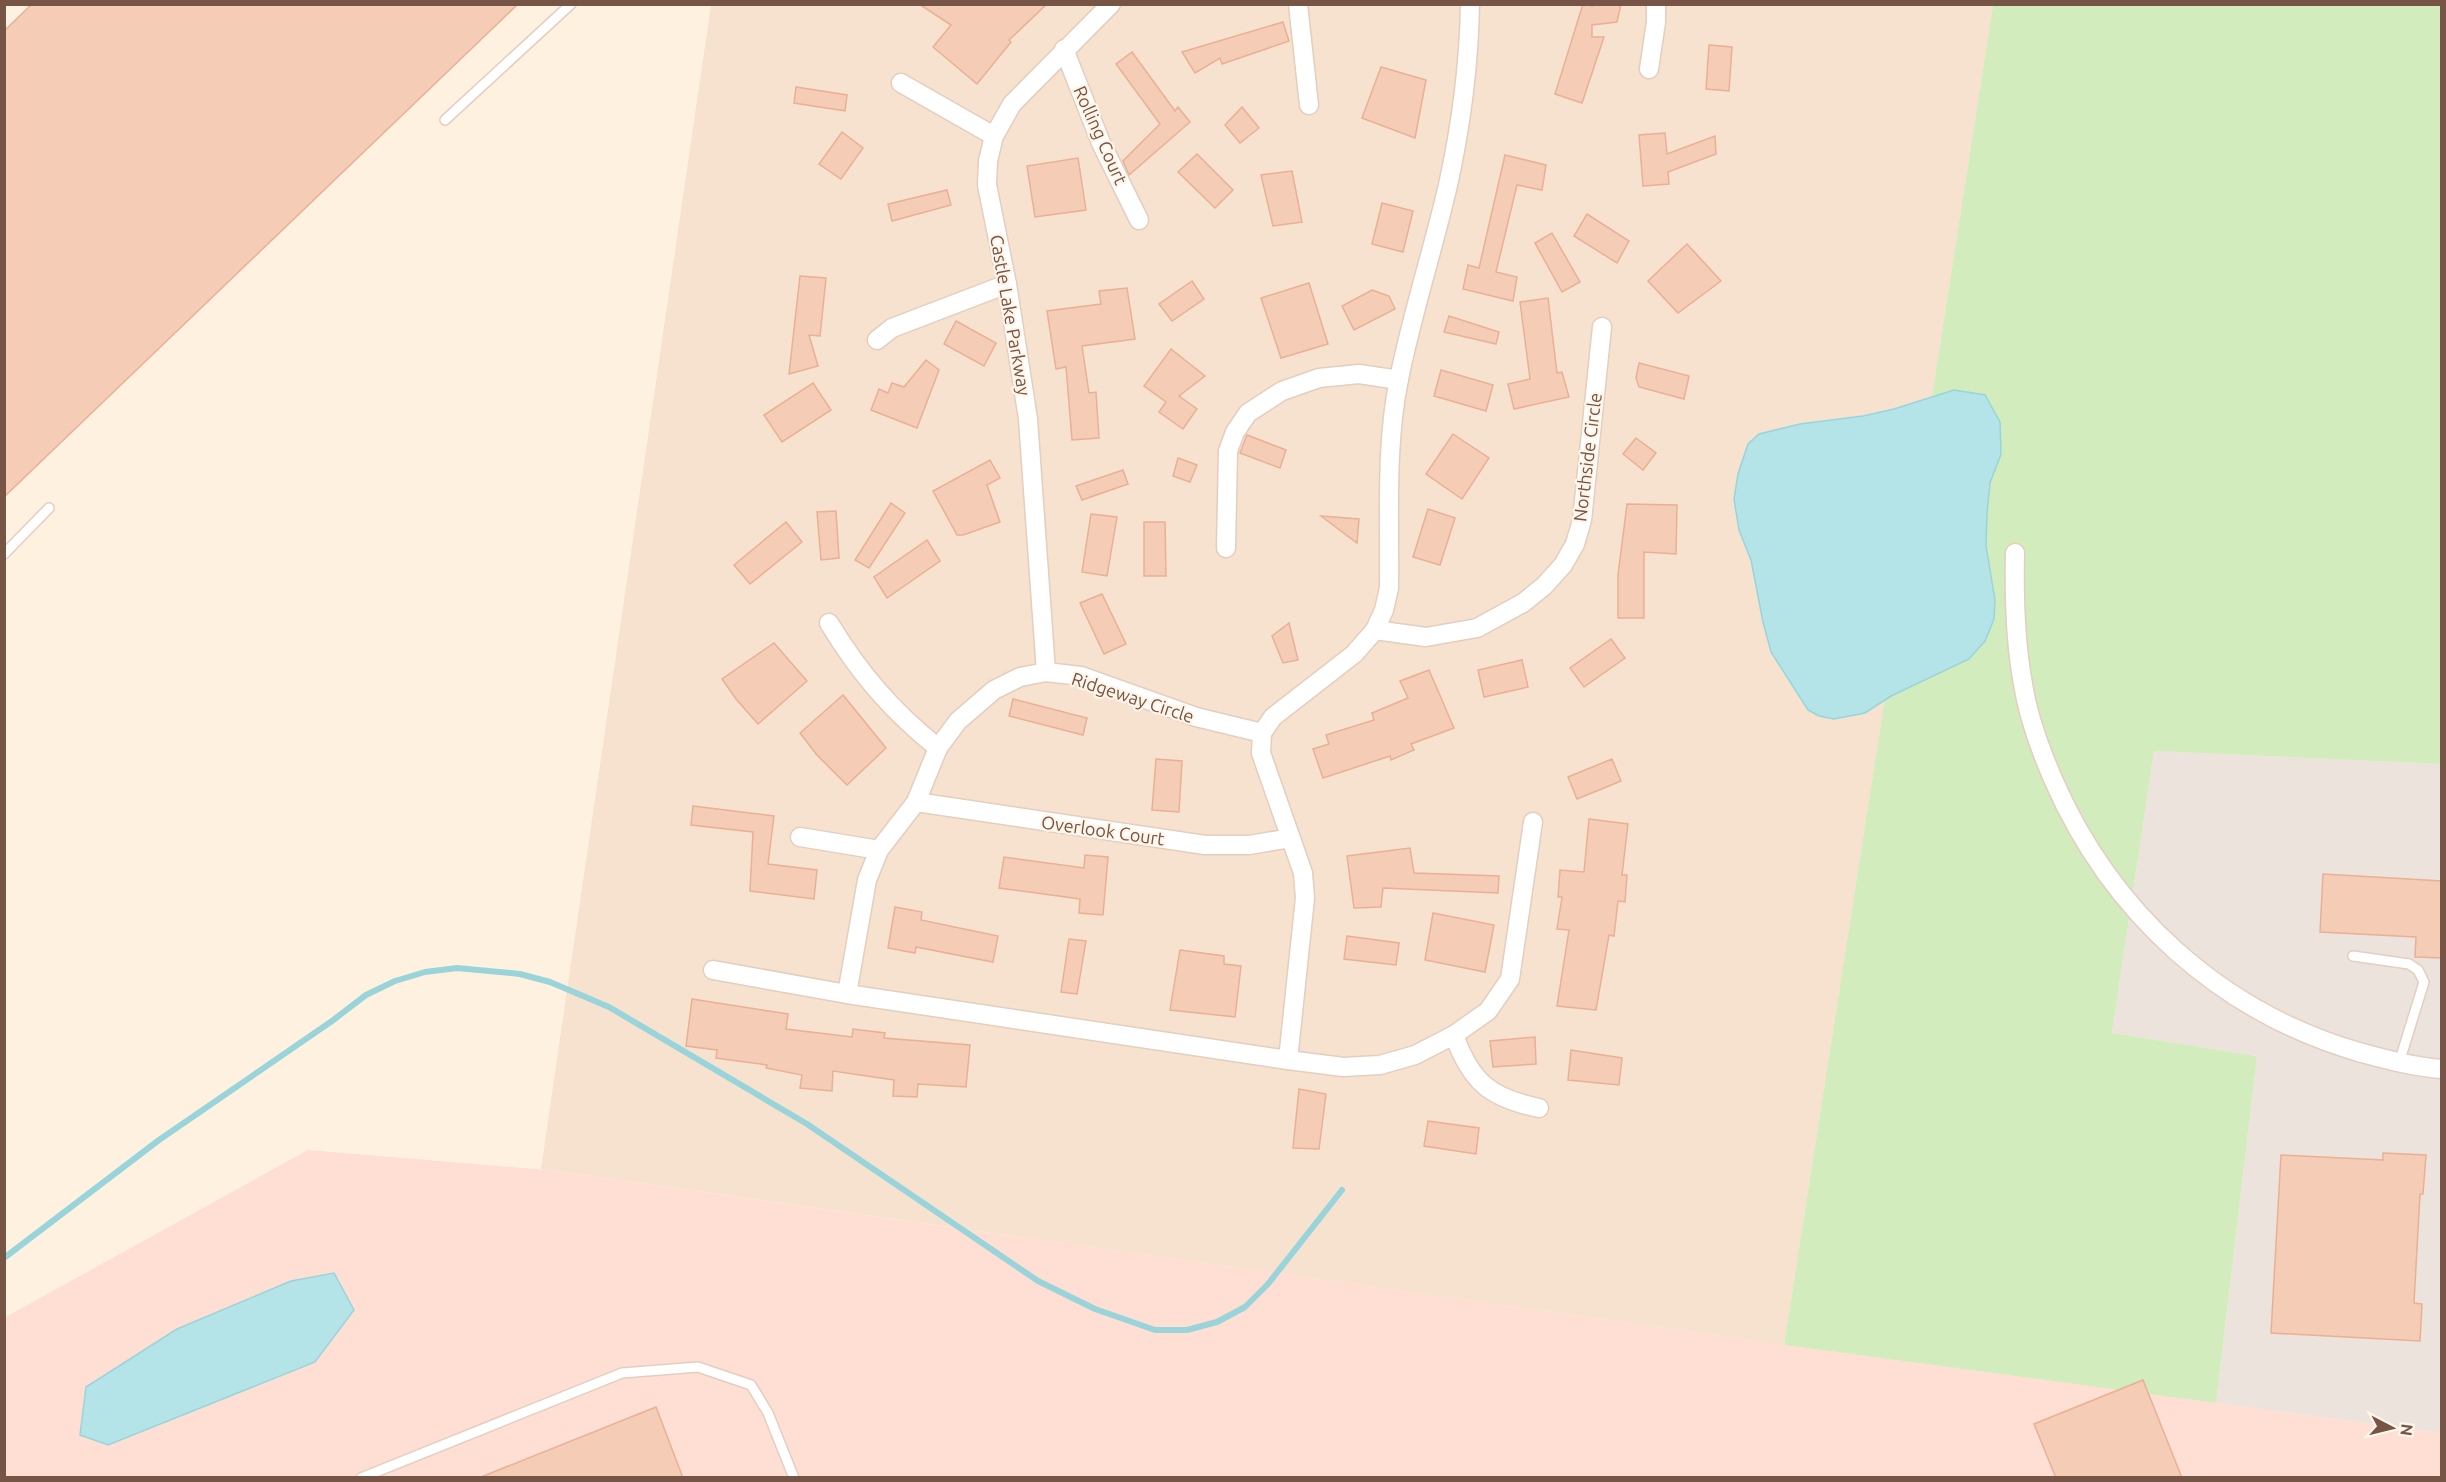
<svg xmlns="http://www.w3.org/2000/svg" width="2446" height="1482" viewBox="0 0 2446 1482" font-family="Ubuntu,sans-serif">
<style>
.residential{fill:#f6e2ce}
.commercial{fill:#ffded3}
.industrial{fill:#ece3dc}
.green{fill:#d3ecbe}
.water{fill:#b4e4e8;stroke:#99d4db;stroke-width:1.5}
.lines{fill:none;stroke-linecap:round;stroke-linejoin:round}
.stream{stroke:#99d4db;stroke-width:6}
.building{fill:#f5ccb6;stroke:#e9b095;stroke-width:1.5}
.service-casing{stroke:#e4cebf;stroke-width:12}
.minor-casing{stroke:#e4cebf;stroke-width:21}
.service{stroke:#fff;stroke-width:9}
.minor{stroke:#fff;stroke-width:18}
.labels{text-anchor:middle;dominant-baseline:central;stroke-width:4.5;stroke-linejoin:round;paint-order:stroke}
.street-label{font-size:18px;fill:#765446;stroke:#fff5e8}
</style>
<rect width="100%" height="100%" fill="#fef1e0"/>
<path class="residential" d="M711 5H1993L1784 1345 541 1169Z"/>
<path class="commercial" d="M308 1150 547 1170 1784 1345 2441 1433V1477H5L4 1318Z"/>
<path class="industrial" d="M2441 750V1433L2216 1403 2257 1056 2112 1033 2154 751 2440 764Z"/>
<path class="green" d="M1993 5H2441L2440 764 2154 751 2112 1033 2257 1056 2216 1403 1784 1345Z"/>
<g class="water">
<path d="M1954 390 1985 395 2000 422 2001 454 1990 483 1987 514 1986 546 1995 600 1994 619 1985 641 1969 659 1891 696 1865 713 1834 719 1819 716 1808 710 1771 652 1763 622 1751 560 1739 530 1734 499 1738 474 1748 444 1759 434 1800 424 1863 416 1894 409Z"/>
<path d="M334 1273 354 1310 315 1362 108 1445 80 1435 86 1387 177 1329 291 1281Z"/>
</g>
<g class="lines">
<path class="stream" d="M4 1258 159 1140 332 1021 366 995 395 981 425 972 457 968 520 974 550 982 609 1007 807 1124 1038 1281 1095 1309 1155 1330H1187L1217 1322 1245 1307 1268 1284 1342 1190"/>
</g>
<g class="building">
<path d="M32 4H518L4 497V31Z"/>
<path d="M919 4H1047L1009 40 1011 42 977 84 933 47 951 25Z"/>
<path d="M1583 4H1592V7V4H1621L1617 22 1592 25V37H1604L1582 103 1555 94Z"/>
<path d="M1283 22 1289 41 1222 64 1220 58 1195 73 1182 52Z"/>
<path d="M1709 45 1732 47 1729 91 1706 89Z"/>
<path d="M1132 52 1175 111 1178 107 1190 122 1129 175 1123 161 1160 124 1116 64Z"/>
<path d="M1381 67 1426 80 1415 138 1362 118Z"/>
<path d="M796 87 847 95 845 111 794 103Z"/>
<path d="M1242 107 1259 128 1240 143 1225 125Z"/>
<path d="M842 132 863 148 841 179 819 164Z"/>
<path d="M1665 133 1667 154 1715 136 1716 154 1668 172 1669 184 1643 186 1639 135Z"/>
<path d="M1197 154 1233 190 1215 208 1178 172Z"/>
<path d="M1505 155 1546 165 1542 190 1517 185 1496 272 1517 277 1513 301 1463 289 1468 265 1479 268Z"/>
<path d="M1078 158 1086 210 1035 217 1027 166Z"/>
<path d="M1292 171 1302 222 1273 226 1261 175Z"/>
<path d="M947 190 951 205 892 221 888 204Z"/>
<path d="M1382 203 1413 211 1403 252 1372 244Z"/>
<path d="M1587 214 1629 241 1617 263 1574 236Z"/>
<path d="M1552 233 1580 282 1562 292 1535 243Z"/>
<path d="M1687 244 1721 281 1678 313 1648 281Z"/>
<path d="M800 276 826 278 820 336 809 335 818 366 789 374Z"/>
<path d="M1192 281 1204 299 1172 321 1159 304Z"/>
<path d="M1309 283 1328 344 1281 358 1261 298Z"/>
<path d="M1127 288 1135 339 1082 346 1089 393 1096 392 1099 438 1072 440 1066 367 1056 369 1047 311 1101 304 1099 291Z"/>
<path d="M1372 290 1389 296 1395 309 1354 330 1342 306Z"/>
<path d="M1548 298 1557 373 1562 372 1569 397 1514 409 1508 384 1530 379 1520 302Z"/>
<path d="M1449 316 1499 332 1496 344 1444 332Z"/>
<path d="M956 321 996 343 984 366 944 344Z"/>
<path d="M1171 349 1205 376 1179 396 1197 409 1183 429 1159 412 1166 402 1144 386Z"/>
<path d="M926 360 939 370 917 428 871 410 879 389 888 393 892 383 904 387Z"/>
<path d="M1639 363 1689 376 1684 399 1639 387 1636 378Z"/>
<path d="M1441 370 1493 385 1486 411 1434 396Z"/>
<path d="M813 383 831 410 782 442 764 415Z"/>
<path d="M1453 434 1489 458 1462 499 1426 474Z"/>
<path d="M1247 435 1286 450 1280 468 1240 453Z"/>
<path d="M1636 438 1656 453 1643 470 1623 454Z"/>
<path d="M1178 458 1197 465 1190 482 1173 476Z"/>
<path d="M990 460 1000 478 987 485 1000 522 963 535H957L933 491Z"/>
<path d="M1123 470 1128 484 1082 500 1076 486Z"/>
<path d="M891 503 905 513 869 568 855 560Z"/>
<path d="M1627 504 1677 505 1676 554 1644 552V618H1618V575Z"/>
<path d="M1428 509 1455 518 1440 565 1413 557Z"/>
<path d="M836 511 839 558 821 560 817 512Z"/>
<path d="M1091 514 1117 517 1107 576 1082 572Z"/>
<path d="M1321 516 1359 519 1357 543Z"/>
<path d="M786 522 802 542 750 584 734 565Z"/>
<path d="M1144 522H1165L1166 576H1144Z"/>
<path d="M927 540 940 561 887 598 874 577Z"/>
<path d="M1102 594 1126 644 1104 654 1080 603Z"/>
<path d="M1289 623 1298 660 1283 663 1272 636Z"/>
<path d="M1611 639 1625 658 1584 687 1570 668Z"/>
<path d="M774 643 807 681 758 724 736 699 722 679Z"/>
<path d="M1522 660 1528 687 1484 697 1478 670Z"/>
<path d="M1429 670 1454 728 1411 744 1414 750 1391 760 1390 756 1323 778 1313 749 1329 744 1326 735 1374 720 1372 713 1408 698 1400 681Z"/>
<path d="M843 695 886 748 847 785 817 755 800 733Z"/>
<path d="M1013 699 1087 718 1083 735 1009 716Z"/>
<path d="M1156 759 1182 761 1179 812 1152 810Z"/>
<path d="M1612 759 1621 781 1577 799 1568 777Z"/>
<path d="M693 806 774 816 768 864 817 870 814 899 750 891 753 832 691 825Z"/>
<path d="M1589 819 1628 824 1622 875H1627L1625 902 1618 901 1614 936 1609 935 1596 1010 1557 1006 1569 930 1557 929 1562 897H1558L1560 870 1584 872Z"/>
<path d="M1410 848 1414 873 1499 876 1498 893 1383 888 1381 907 1354 908 1347 856Z"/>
<path d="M1085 855 1108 857 1103 915 1079 913 1080 899 999 888 1004 857 1084 868Z"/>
<path d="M2323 874 2442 881V958L2415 957 2416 937 2320 932Z"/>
<path d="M895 907 922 912 921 920 998 936 993 962 916 947 915 953 888 948Z"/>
<path d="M1433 913 1494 925 1485 972 1425 960Z"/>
<path d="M1347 936 1399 943 1396 965 1344 959Z"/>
<path d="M1069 939 1086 941 1077 994 1061 992Z"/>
<path d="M1180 950 1224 956V964L1241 966 1235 1017 1170 1010Z"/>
<path d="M692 999 788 1014 786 1029 852 1037 853 1029 885 1033 884 1038 970 1045 966 1087 918 1084 917 1097 893 1096 894 1080 833 1071 832 1091 800 1088 802 1075 766 1068 767 1065 716 1058 717 1050 686 1046Z"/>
<path d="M1535 1037 1536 1064 1493 1067 1490 1041Z"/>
<path d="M1571 1050 1622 1058 1619 1085 1568 1080Z"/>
<path d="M1299 1089 1326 1094 1319 1149 1293 1148Z"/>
<path d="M1428 1121 1479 1128 1476 1154 1424 1146Z"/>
<path d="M2383 1153 2426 1155 2423 1194H2420L2414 1303 2422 1304 2420 1341 2271 1333 2281 1155 2383 1160Z"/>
<path d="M2143 1380 2182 1478H2056L2034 1424Z"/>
<path d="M656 1407 683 1478H481V1477Z"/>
</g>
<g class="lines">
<defs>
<g id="service">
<path d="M445 120 571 4"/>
<path d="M4 554 49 508"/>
<path d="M2353 956 2409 964 2418 970 2424 982 2399 1063"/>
<path d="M361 1478 622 1373 698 1367 751 1385 768 1413 794 1478"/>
</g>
<g id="minor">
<path d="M1298 4 1309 105"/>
<path d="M1064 49 1101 143 1139 220"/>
<path d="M1649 69 1656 22V4"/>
<path d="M901 83 994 136"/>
<path d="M877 340 892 328 1007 284"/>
<path d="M1226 548 1228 451 1235 432 1248 413 1282 391 1319 378 1359 374 1399 380"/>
<path d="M2015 553C2014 598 2015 641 2023 684 2028 717 2040 749 2053 779 2111 913 2221 1013 2362 1053 2389 1060 2414 1067 2442 1069"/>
<path d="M829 623C860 674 892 711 938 748"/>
<path d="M1375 630 1426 637 1477 628 1523 603 1544 586 1563 565 1575 544 1582 520 1602 327"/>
<path d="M1046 672 1028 419 1007 284 987 185 988 161 994 136 1012 104 1111 4"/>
<path d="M916 802 1205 845H1249L1291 838"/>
<path d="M800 837 879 850"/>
<path d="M713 970 847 994 1288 1060 1343 1067 1380 1065 1415 1055 1454 1035 1488 1011 1510 979 1533 822"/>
<path d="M847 994 867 880 879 850 916 802 938 748 958 721 994 690 1020 677 1046 672 1081 676 1196 717 1262 733"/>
<path d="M1454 1035C1471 1082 1490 1098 1539 1108"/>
<path d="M1288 1060 1305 898 1303 873 1261 753 1262 733 1273 717 1354 654 1375 630 1384 610 1389 588C1390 519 1385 447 1399 379 1412 314 1433 250 1448 185 1461 126 1469 65 1470 4"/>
</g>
</defs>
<use href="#service" class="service-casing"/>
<use href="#minor" class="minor-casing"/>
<use href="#service" class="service"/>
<use href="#minor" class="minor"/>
</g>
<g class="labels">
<g class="street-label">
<text transform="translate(1101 135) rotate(66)">Rolling Court</text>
<text transform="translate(1011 315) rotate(80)">Castle Lake Parkway</text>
<text transform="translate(1587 457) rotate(-83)">Northside Circle</text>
<text transform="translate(1133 697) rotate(18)">Ridgeway Circle</text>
<text transform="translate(1103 830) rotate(8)">Overlook Court</text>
</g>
</g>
<rect width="2446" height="1482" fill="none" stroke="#765446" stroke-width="12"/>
<g transform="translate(2392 1428) rotate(97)" stroke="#fff5e8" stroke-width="4.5" paint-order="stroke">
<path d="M0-4.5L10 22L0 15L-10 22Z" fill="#765446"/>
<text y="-9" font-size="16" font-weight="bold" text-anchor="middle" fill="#765446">N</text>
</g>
</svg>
